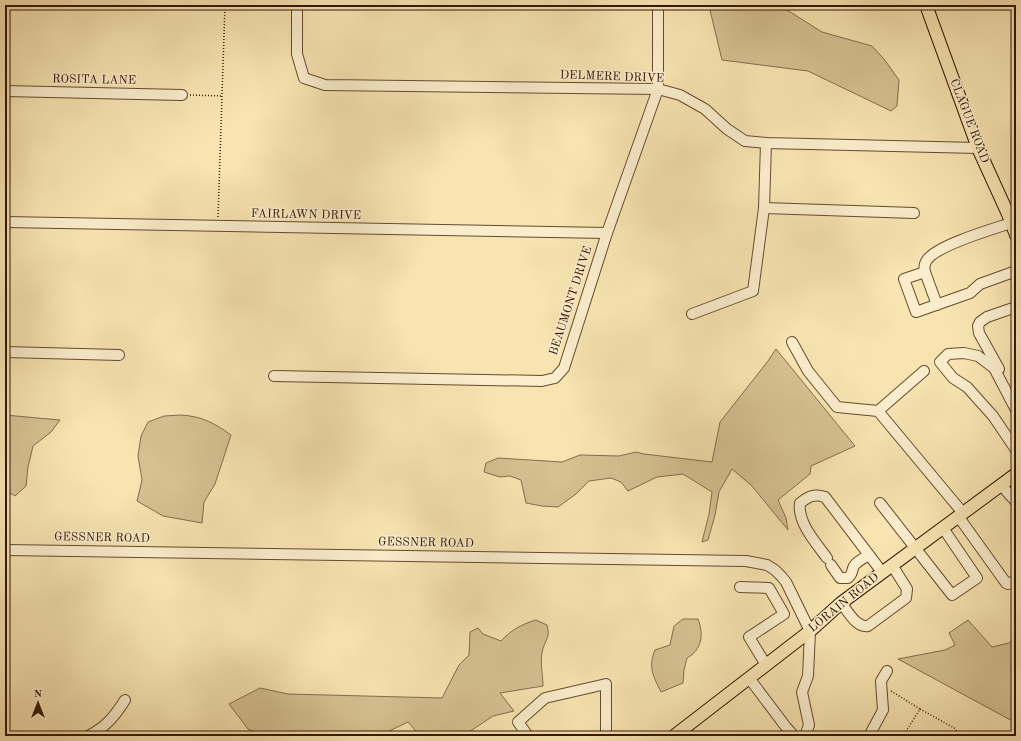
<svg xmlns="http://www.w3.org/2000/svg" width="1021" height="741" viewBox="0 0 1021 741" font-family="'Old Standard TT',serif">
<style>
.green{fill:#d6c193;stroke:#866c4a}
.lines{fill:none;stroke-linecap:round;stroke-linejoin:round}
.minor-casing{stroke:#664a2e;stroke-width:12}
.major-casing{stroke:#351602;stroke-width:14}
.path{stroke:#351602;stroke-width:1.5;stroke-dasharray:1 2;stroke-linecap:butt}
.minor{stroke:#faedcc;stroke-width:10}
.major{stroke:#f7e4b1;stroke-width:12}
.labels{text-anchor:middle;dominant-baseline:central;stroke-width:3;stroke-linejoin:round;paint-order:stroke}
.street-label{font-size:12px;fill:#351602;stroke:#faedcc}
</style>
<rect width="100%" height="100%" fill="#f7e4b1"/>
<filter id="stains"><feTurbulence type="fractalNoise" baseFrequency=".005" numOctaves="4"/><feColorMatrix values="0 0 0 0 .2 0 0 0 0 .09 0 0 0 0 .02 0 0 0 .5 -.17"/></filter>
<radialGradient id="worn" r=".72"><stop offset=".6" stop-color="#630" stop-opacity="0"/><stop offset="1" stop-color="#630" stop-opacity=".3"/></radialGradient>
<g class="green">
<path d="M710 5H779L822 32 872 46 884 59 899 80 897 106 891 111 808 71 722 60 709 6Z"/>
<path d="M776 349 855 446 811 466 810 474 778 500 786 518 788 530 751 485 732 469 719 492 715 515 708 540 702 542 709 514 712 492 683 474 657 477 628 491 621 482 611 478 589 481 576 494 558 507 542 506 526 503 521 480 510 476 500 477 484 472 486 463 498 458 562 462 580 455 619 456 636 452 644 454 712 462 720 422 768 361Z"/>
<path d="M5 415 60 420 51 432 33 446 28 467 26 486 15 496 5 490Z"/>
<path d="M180 415C202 416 214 423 231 435L215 484 204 502 202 523 163 516 137 501 142 480 138 456 141 436 148 422 164 416Z"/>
<path d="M683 619H698C704 634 702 650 687 658L684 670 683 683 661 692C653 676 648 667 655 650L670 645 674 626Z"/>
<path d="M536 620 547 625C551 639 544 640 542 653 540 664 543 675 543 686L500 693 514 711 493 716 463 736H420L408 722 379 736H353L350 732 334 736H259L257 733 248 729 229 704 260 688 288 694 442 698 459 665 469 655 470 632 478 628 483 634 501 641C511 630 522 624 536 620Z"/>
<path d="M968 620 992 647 1009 643 1016 637V723L898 659 945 650 955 645 949 633Z"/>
</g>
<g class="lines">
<defs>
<g id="minor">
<path d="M297 5V54L304 78 325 85 658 89 680 95 705 109 727 129 745 141 766 143 978 148"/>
<path d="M5 91 182 95"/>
<path d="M764 208 914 213"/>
<path d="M5 222 607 233"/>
<path d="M925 272C924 268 924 264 927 260 937 245 993 229 1011 223"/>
<path d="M937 305 925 272 904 279 916 312 970 293 980 284 1016 271"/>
<path d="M692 314 753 291 764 208 766 143"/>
<path d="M792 342 808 371 837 407 878 411 963 513"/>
<path d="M5 352 119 355"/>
<path d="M999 369 979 333 978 326 980 322 987 317 1016 307"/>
<path d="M274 376 542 381 555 378 564 368 607 233 658 89V5"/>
<path d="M1016 410 994 368 978 356 964 353 948 354 940 362 953 378 967 387 993 416 1016 450"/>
<path d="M878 411 924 371"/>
<path d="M1001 485 1016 502"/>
<path d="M880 503 952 595 977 578 943 528"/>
<path d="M958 516 1006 583 1008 584 1016 580"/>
<path d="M5 550 746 561 767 565 775 570 781 576 786 582 810 631 808 676 802 692 809 725 805 736"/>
<path d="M827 558C816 543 797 522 800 503 808 497 814 493 825 497L882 572"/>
<path d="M831 565 840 578H848C854 572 851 571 854 566 857 561 864 558 869 555"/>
<path d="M740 587 769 588 784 614 749 637 766 665"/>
<path d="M841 603C848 611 856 628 868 626L906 598 907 589 892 565"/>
<path d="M749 678 786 727 794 736"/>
<path d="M88 736C105 728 115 716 125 700"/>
<path d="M528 736 518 722 545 698 606 684V736"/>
<path d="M869 736 883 710 881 681 887 671"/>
</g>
<g id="major">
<path d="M926 5 978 148 1008 214 1016 235"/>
<path d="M674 736 810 631 841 603 1016 474"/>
</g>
</defs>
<use href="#minor" class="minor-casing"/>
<use href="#major" class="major-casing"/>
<g class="path">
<path d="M190 95 222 96"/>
<path d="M218 217 225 5"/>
<path d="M891 691 920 709 903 736"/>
<path d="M920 709 956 729 957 736"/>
</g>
<use href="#minor" class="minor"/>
<use href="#major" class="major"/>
</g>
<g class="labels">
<g class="street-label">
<text transform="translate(612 77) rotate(2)">DELMERE DRIVE</text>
<text transform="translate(94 80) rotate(1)">ROSITA LANE</text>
<text transform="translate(969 121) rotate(69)">CLAGUE ROAD</text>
<text transform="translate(306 215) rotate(1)">FAIRLAWN DRIVE</text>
<text transform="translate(571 301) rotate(-72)">BEAUMONT DRIVE</text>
<text transform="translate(102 538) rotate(1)">GESSNER ROAD</text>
<text transform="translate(426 543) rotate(1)">GESSNER ROAD</text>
<text transform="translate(844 603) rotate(-39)">LORAIN ROAD</text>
</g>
</g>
<rect width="1021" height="741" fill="none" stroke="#f7e4b1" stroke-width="20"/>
<rect x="6" y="6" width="1009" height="729" fill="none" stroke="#351602" stroke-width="2"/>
<rect x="10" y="10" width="1001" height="721" fill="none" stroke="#351602"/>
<g transform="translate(38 703)" stroke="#faedcc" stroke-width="3" paint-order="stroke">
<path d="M0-3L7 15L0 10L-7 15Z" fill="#351602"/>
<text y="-6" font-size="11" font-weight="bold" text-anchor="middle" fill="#351602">N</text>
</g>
<rect width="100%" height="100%" filter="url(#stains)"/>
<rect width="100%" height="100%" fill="url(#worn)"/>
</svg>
